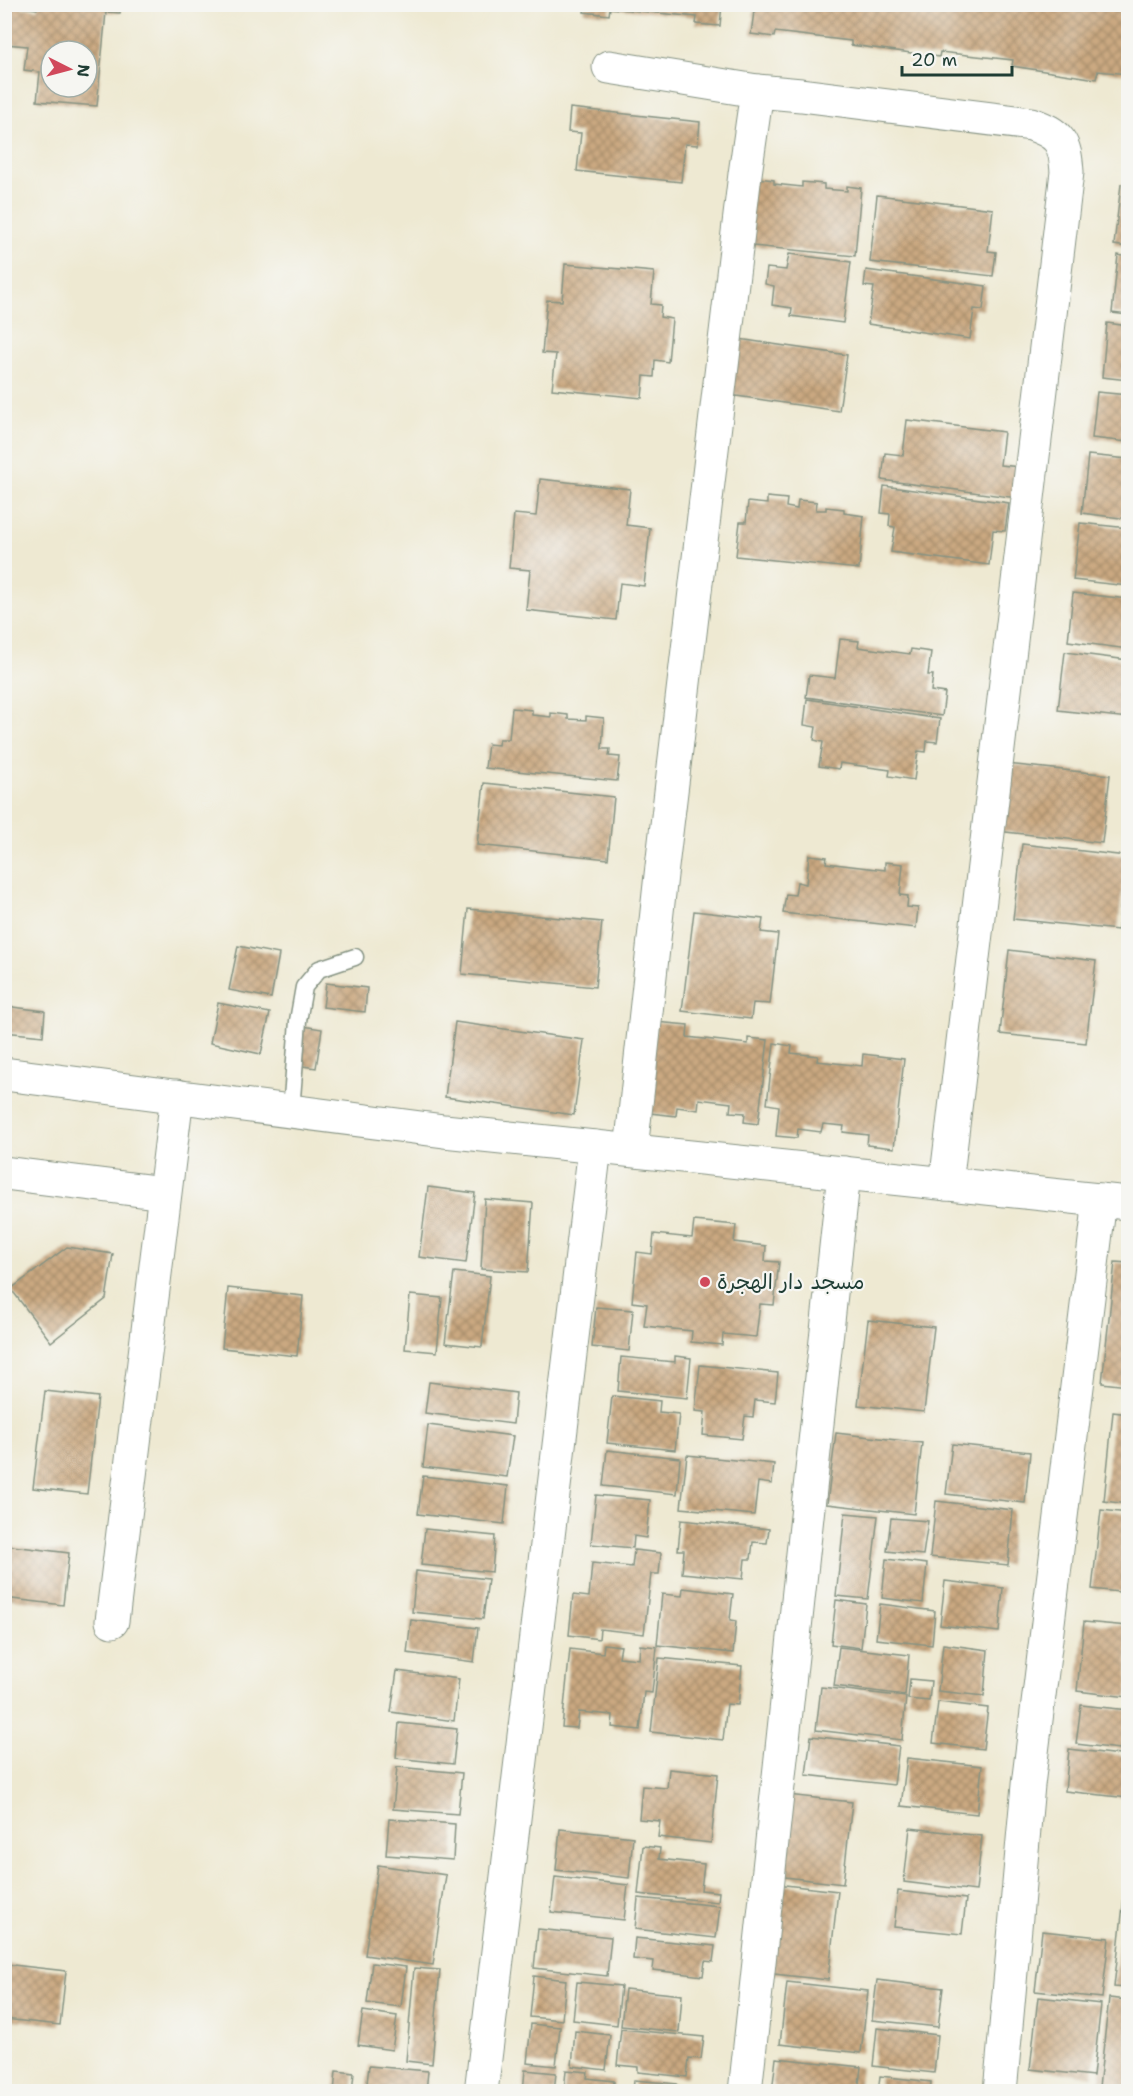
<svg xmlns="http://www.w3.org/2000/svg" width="1133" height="2096" viewBox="0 0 1133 2096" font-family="'Shantell Sans','Playpen Sans Arabic',sans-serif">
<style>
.building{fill:url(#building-cross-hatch);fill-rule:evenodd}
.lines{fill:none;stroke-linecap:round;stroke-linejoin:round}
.lane-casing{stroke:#869383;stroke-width:19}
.street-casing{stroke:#869383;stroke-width:35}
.lane{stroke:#fff;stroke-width:16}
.street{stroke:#fff;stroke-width:33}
.poi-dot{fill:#d1495b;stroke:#f6f6f2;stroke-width:2}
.labels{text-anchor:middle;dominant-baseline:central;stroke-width:4.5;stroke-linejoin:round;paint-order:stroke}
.poi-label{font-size:21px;fill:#1f3d34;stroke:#f6f6f2;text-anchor:start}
</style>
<defs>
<pattern id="building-cross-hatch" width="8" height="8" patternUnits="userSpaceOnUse" patternTransform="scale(1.5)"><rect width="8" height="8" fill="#cba981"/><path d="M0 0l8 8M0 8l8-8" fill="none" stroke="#a48b6a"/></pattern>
</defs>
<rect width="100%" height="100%" fill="#f6f6f2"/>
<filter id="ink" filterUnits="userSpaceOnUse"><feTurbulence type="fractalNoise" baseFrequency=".0167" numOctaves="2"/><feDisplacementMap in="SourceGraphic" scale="12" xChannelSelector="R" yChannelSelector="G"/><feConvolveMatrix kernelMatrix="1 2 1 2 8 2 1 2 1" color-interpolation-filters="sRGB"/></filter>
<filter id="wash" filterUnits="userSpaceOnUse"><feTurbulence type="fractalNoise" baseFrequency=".008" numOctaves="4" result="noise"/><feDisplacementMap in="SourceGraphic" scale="24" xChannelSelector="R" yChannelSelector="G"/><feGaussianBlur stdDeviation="1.35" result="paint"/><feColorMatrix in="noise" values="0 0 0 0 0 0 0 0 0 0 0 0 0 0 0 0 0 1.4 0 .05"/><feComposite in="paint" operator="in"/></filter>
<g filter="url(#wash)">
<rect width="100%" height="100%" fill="#eee9d2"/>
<g id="blocks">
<g class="building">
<path d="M38 4H121L120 13 106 12 97 106 37 101 40 72 24 70 27 46 6 44 10 6 37 9ZM51 51H87V87H51Z"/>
<path d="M585 4H722L720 26 696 24 697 17 610 8 609 15 584 12Z"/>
<path d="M755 4H1082L1128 10V74L1098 71 1096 79 1012 66 1013 60 940 52 939 57 904 52 851 45V41L775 32 774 37 751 34Z"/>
<path d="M570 108 700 122 698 145 685 144 681 182 577 171 581 133 568 132Z"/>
<path d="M749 177 774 180V184L802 187V182L824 184V189L847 191V186L861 188 855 256 742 245Z"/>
<path d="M1121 184 1128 185V247L1114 245Z"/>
<path d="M877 195 993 209 988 251 996 252 993 276 870 262Z"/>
<path d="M789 254 851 262 843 323 791 316 792 308 772 305 774 286 765 284 767 268 786 270Z"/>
<path d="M1118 255 1128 257V315L1112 313Z"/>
<path d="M565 264 654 272 651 304 661 305 660 317 672 319 668 362 655 360 654 377 644 376 642 398 552 389 556 354 542 353 547 300 562 301Z"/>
<path d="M866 270 986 286 983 310 974 309 970 339 868 324 874 287 864 286Z"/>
<path d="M1107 323 1128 326V380L1102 377Z"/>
<path d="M732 338 847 355 839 411 723 394Z"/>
<path d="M1097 392 1128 395V442L1092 438Z"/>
<path d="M907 420 1004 432 1000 465 1021 467 1017 498 882 480 885 453 903 455Z"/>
<path d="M1088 455 1128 459V519L1082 513Z"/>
<path d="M540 479 630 489 626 525 650 528 644 586 620 583 616 620 526 610 530 570 509 568 514 514 536 516Z"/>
<path d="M884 486 1009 503 1005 531 993 530 989 565 891 552 895 527 889 526 890 514 881 513Z"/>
<path d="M767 497 787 499 786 507 797 509 798 500 817 502 816 510H826V507L844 509V513L864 516 859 569 736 556 740 522H746L748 502 767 504Z"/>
<path d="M1080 523 1128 528V586L1073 580Z"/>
<path d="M1073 593 1128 599V649L1068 641Z"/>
<path d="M840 639 859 641 858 647 910 654 911 649 931 652 928 675H933L931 691 945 693 942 716 806 697 809 675 835 678Z"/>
<path d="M1065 652 1128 660V718L1058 710Z"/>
<path d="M807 699 940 719 937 742 927 741 926 752 918 751 914 780 889 776 890 770 840 763 839 769 819 766 823 742 814 740 816 727 804 725Z"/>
<path d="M512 708 532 710V715L551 717V713L568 715V719L586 720V716L604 718 602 749H610L609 756 620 757 617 781 485 768 488 744 498 745 499 739H509Z"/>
<path d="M998 763 1110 775 1102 843 989 830Z"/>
<path d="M484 783 614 797 608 859 477 845Z"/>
<path d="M1022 844 1126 856 1118 930 1013 919Z"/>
<path d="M809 855 827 857 826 863 885 870V862L903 864 900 895 908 896 907 907 918 908 916 928 783 913 786 894 795 895 797 882 806 884Z"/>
<path d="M468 909 602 922 595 987 462 974Z"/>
<path d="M694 911 763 919 761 932 778 934 770 1004 753 1003 751 1019 682 1011Z"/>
<path d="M238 946 279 954 271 998 229 990Z"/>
<path d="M1009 950 1096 961 1086 1043 1000 1034Z"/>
<path d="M326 983 367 988 365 1012 323 1007Z"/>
<path d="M218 1003 270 1013 261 1054 210 1043Z"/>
<path d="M4 1006 45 1011 43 1036 4 1032Z"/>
<path d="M455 1022 584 1040 574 1115 445 1097Z"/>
<path d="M655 1022 688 1025 687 1037 748 1044V1038L768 1040 758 1124 744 1122 745 1113 730 1112 731 1103 699 1099 698 1110 677 1107 676 1116 650 1113Z"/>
<path d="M303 1026 322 1029 316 1068 296 1065Z"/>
<path d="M774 1043 792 1046 791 1053 818 1056 817 1061 862 1066 863 1054 904 1059 894 1148 867 1145 868 1135 843 1132 844 1126 823 1124 821 1132 798 1129 797 1138 776 1136 779 1106 767 1104Z"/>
<path d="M428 1187 475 1193 466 1263 419 1257Z"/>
<path d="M485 1199 533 1203 528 1272 481 1269Z"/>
<path d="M694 1221 736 1225 734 1242 766 1246 765 1261 779 1262 774 1305 760 1304 756 1337 723 1334 722 1345 691 1342 692 1331 644 1326 647 1304 632 1302 637 1252 652 1254 654 1234 692 1238Z"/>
<path d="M67 1247 113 1254 106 1299 51 1342 11 1289Z"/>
<path d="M1115 1262 1128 1263V1386L1102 1383Z"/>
<path d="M454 1272 490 1276 482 1347 445 1343Z"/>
<path d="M228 1288 303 1296 297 1356 222 1348Z"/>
<path d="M410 1295 442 1298 437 1352 405 1349Z"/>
<path d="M596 1307 633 1310 629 1351 592 1347Z"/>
<path d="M868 1320 934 1327 924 1412 858 1405Z"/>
<path d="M675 1356 691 1358 687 1398 618 1391 621 1357 675 1362Z"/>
<path d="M700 1365 778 1373 775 1402 755 1400 753 1417 745 1416 742 1439 703 1435 705 1412 695 1411Z"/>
<path d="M429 1382 516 1393 513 1424 425 1413Z"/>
<path d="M45 1391 98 1397 87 1494 33 1488Z"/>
<path d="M612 1396 660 1401 659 1412 679 1414 675 1450 607 1443Z"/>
<path d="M1113 1412 1128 1414V1504L1104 1501Z"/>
<path d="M428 1425 513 1436 507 1477 423 1467Z"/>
<path d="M836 1433 922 1443 914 1514 827 1504Z"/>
<path d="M952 1444 1030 1452 1025 1503 946 1494Z"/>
<path d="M607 1450 680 1458 677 1494 603 1486Z"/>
<path d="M687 1455 774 1464 772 1484 758 1482 754 1515 681 1508Z"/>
<path d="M423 1476 508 1486 504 1524 418 1514Z"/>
<path d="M596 1495 650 1500 646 1538 634 1536 633 1548 591 1544Z"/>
<path d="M936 1501 1013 1510 1008 1565 930 1557Z"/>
<path d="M1101 1510 1128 1513V1593L1092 1589Z"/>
<path d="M845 1513 878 1516 868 1599 836 1596Z"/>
<path d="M891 1518 928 1521 923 1555 887 1551Z"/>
<path d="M681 1520 769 1529 767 1543 753 1542 751 1559H745L743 1579 682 1573 684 1550H678Z"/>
<path d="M425 1529 495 1536 492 1572 421 1565Z"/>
<path d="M4 1545 69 1553 63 1605 4 1598Z"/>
<path d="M634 1550 661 1553 659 1574H651L644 1634 600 1629 599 1639 569 1635 573 1595 589 1597 592 1563 632 1567Z"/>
<path d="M886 1559 927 1564 923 1603 882 1598Z"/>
<path d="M416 1571 488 1579 483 1619 412 1612Z"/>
<path d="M945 1581 1003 1588 999 1632 940 1625Z"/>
<path d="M683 1588 733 1594 730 1620 736 1621 733 1653 657 1645 662 1594 682 1596Z"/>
<path d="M836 1600 866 1604 861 1648 831 1644Z"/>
<path d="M880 1604 935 1611 932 1645 876 1639Z"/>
<path d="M411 1620 478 1628 474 1662 407 1653Z"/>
<path d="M1084 1622 1128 1626V1697L1077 1691Z"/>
<path d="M604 1644 621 1646 619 1657 639 1659 640 1645 657 1647 652 1693 644 1692 640 1730 612 1727 613 1715 579 1712 577 1728 562 1727 570 1649 603 1653Z"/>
<path d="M943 1644 988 1650 984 1696 938 1691Z"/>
<path d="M839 1647 909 1655 905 1695 834 1686Z"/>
<path d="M659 1658 742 1666 738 1705 727 1704 723 1740 651 1732Z"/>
<path d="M397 1671 459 1679 454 1721 391 1712Z"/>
<path d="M910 1679 931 1681 929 1701 908 1699Z"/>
<path d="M821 1687 906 1697 902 1740 816 1730Z"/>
<path d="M938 1702 988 1708 983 1749 933 1743Z"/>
<path d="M1081 1705 1128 1710V1750L1076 1744Z"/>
<path d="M399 1723 457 1729 453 1764 396 1758Z"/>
<path d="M811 1736 899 1746 894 1785 806 1775Z"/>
<path d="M1069 1749 1128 1756V1798L1065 1791Z"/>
<path d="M907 1758 982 1766 977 1814 901 1806Z"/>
<path d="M397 1767 462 1773 458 1814 393 1809Z"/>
<path d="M669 1769 718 1774 711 1843 658 1837 660 1821 639 1819 642 1786 667 1788Z"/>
<path d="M787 1795 852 1802 843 1884 777 1876Z"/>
<path d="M389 1819 455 1824 453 1860 386 1855Z"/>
<path d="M910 1828 982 1836 976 1891 904 1882Z"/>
<path d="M560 1829 633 1837 629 1878 556 1870Z"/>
<path d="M643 1846 660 1848 659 1859 704 1864 701 1890 719 1892 718 1902 638 1894Z"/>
<path d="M378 1865 446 1875 433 1965 365 1955Z"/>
<path d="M555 1877 628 1885 624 1920 551 1912Z"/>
<path d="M776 1884 838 1891 828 1980 765 1973Z"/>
<path d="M898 1891 966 1899 962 1934 894 1927Z"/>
<path d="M1124 1896H1128V1988L1114 1987Z"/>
<path d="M638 1898 720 1906 716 1938 635 1929Z"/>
<path d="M538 1929 611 1937 607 1976 534 1968Z"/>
<path d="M1042 1931 1109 1938 1102 1998 1035 1991Z"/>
<path d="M635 1938 715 1946 713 1962 705 1961 703 1976 653 1970 654 1961 633 1959Z"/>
<path d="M372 1963 406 1967 401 2007 367 2003Z"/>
<path d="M4 1964 66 1971 60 2025 4 2019Z"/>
<path d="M414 1968 440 1970 432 2064 406 2061Z"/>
<path d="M534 1976 566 1980 562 2020 530 2017Z"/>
<path d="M877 1980 943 1988 938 2027 872 2020Z"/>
<path d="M577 1982 621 1986 617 2025 573 2020Z"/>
<path d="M787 1982 868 1991 861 2053 780 2044Z"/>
<path d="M625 1989 682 1995 679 2032 621 2026Z"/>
<path d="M1038 1997 1101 2004 1093 2076 1030 2069Z"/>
<path d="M1109 1998 1128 2000V2090L1099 2087Z"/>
<path d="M363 2011 397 2016 392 2050 358 2045Z"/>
<path d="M531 2024 560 2027 556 2066 527 2063Z"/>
<path d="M877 2028 938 2035 934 2073 873 2066Z"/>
<path d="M621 2029 704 2037 701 2059 689 2058 687 2077 638 2072V2067L617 2065Z"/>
<path d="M575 2031 610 2035 606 2070 572 2066Z"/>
<path d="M776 2058 861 2067 858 2092H772Z"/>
<path d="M369 2066 428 2071 426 2092H366Z"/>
<path d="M525 2070 556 2073 554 2092H523Z"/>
<path d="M566 2070 588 2072 587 2078 614 2081 613 2092H564Z"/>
<path d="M336 2071 354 2073 352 2092H334Z"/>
<path d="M880 2076 931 2082 930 2092H878Z"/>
<path d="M634 2080 677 2084V2092H633Z"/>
<path d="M1034 2085 1079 2090V2092H1033Z"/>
</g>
</g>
</g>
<g filter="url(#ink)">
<use href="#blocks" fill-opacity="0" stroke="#869383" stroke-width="1.5"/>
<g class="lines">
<defs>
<path id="lane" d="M291 1111 298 1021 304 987 319 969 355 957"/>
<g id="street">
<path d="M609 67 757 91 801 95 1031 124C1060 134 1065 142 1067 172L946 1184"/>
<path d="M4 1074 444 1131 1128 1203"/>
<path d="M631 1150 661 875 745 174 757 91"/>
<path d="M4 1173 164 1193"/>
<path d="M112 1621 177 1096"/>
<path d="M481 2092 595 1147"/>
<path d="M745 2092 844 1173"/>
<path d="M1000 2092 1028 1785 1100 1200"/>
</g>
</defs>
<use href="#lane" class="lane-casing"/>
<use href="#street" class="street-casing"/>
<use href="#lane" class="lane"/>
<use href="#street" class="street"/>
</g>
</g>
<circle class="poi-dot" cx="705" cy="1282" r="6"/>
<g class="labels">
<g class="poi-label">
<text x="717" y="1282">مسجد دار الهجرة</text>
</g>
</g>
<rect width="1133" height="2096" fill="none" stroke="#f6f6f2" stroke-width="24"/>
<g transform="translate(69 69) rotate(96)"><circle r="28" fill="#f6f6f2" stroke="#a0aca6" stroke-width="1.5"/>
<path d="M0-4.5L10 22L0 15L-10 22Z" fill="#d1495b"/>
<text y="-9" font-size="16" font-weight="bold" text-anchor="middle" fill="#1f3d34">N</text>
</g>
<path d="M902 66v9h110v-9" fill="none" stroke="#1f3d34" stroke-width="3"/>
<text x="911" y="66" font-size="18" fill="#1f3d34" stroke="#f6f6f2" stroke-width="4.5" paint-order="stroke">20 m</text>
</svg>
